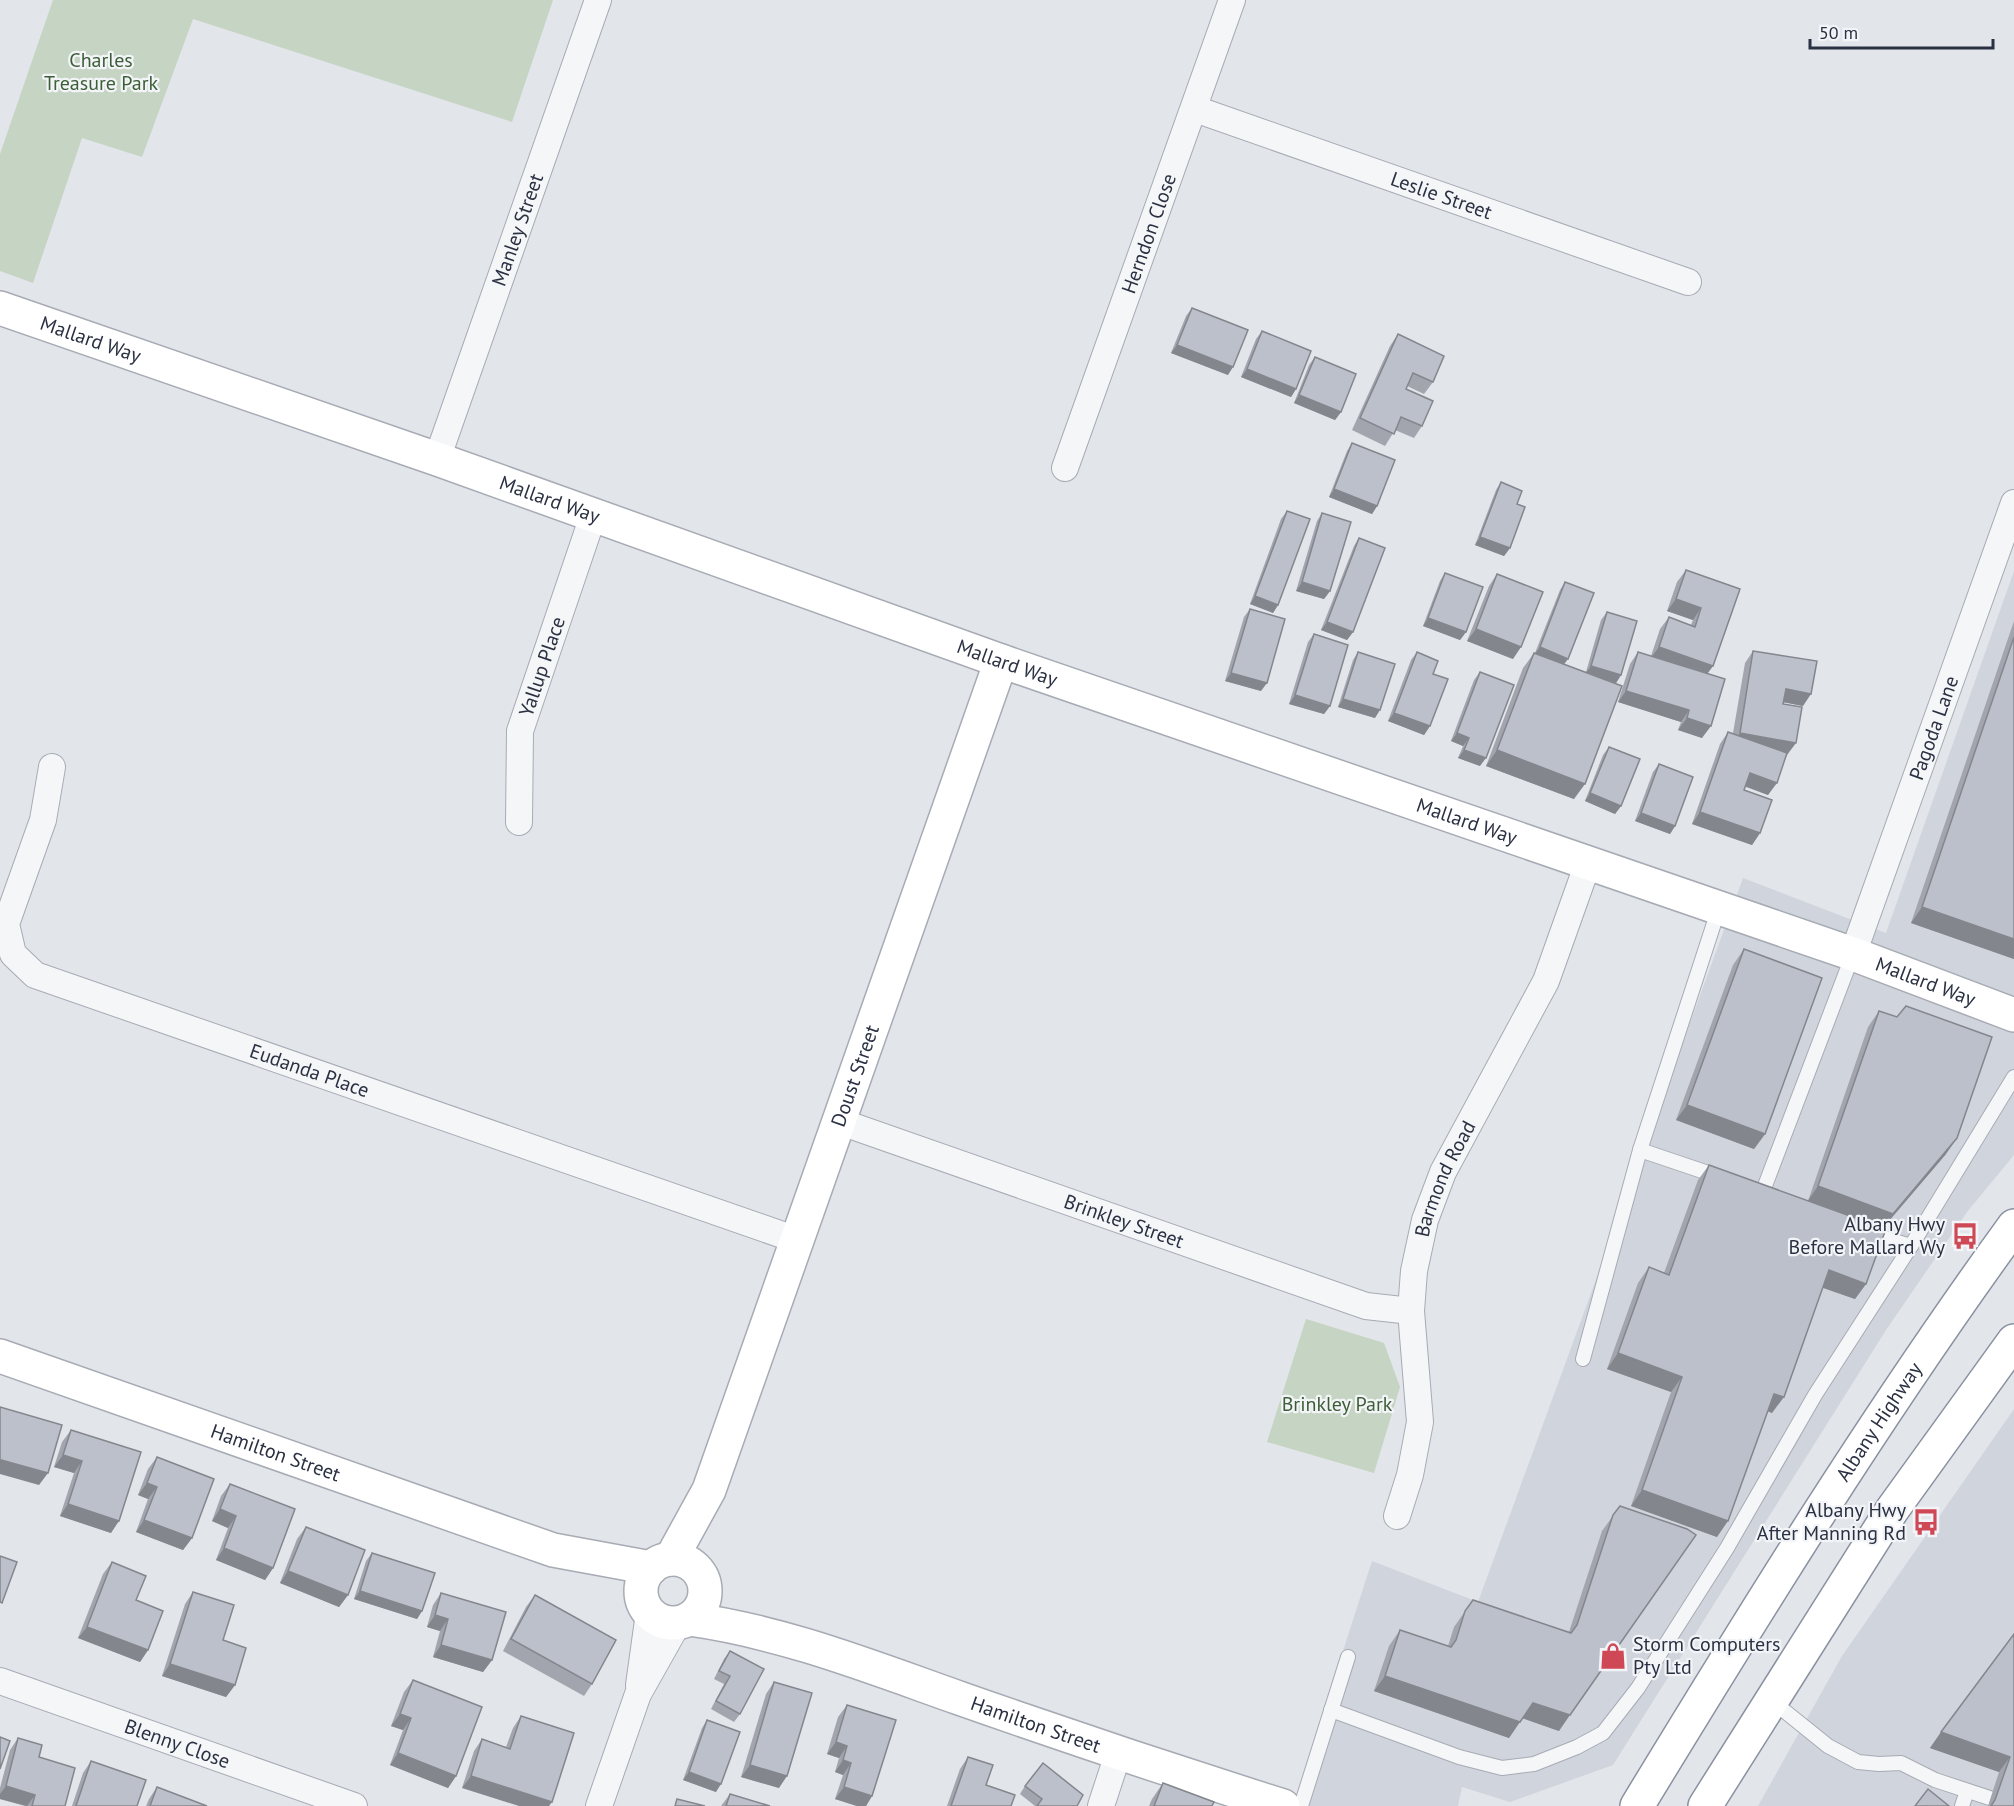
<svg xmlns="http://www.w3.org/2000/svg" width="2014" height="1806" viewBox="0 0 2014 1806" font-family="'PT Sans',sans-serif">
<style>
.built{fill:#d0d4dc}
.green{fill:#c6d4c3}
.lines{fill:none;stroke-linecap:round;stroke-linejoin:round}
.lane-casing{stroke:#a7abb4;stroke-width:16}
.street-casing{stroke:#a7abb4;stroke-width:28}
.secondary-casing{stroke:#a7abb4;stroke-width:36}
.highway-casing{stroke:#8991a1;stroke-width:36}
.lane{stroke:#f5f6f8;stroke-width:14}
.street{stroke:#f5f6f8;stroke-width:26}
.secondary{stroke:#fff;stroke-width:33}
.highway{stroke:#fff;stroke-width:33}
.wall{fill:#a2a5ae}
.shaded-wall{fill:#84868d}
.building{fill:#bcc0ca;stroke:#84868d;stroke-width:1.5}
.labels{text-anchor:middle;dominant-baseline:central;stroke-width:4.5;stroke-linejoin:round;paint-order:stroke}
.park-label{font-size:20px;fill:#3c5e37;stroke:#f2f4f7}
.street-label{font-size:20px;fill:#2a3142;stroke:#f2f4f7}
.poi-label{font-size:20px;fill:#2a3142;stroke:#f2f4f7;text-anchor:end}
</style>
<rect width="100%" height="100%" fill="#e2e5ea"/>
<g class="built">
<path d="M2014 571V1155L1967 1212 1886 1330 1613 1765 1510 1802 1462 1787 1458 1806H1293L1372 1561 1478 1602 1743 878 1886 933Z"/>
<path d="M2014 1409V1806H1758L1842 1656Z"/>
</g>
<g class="green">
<path d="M53 0H553L512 122 193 19 142 157 82 138 33 283 0 271V154Z"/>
<path d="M1306 1319 1384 1343 1400 1387 1374 1473 1267 1442Z"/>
</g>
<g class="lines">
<defs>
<g id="lane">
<path d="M1640 1150 1720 1177"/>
<path d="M1763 1191 1853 954"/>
<path d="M1867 1233 1911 1246"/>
<path d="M1583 1359 1640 1150 1719 908"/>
<path d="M1772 1701 1828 1746 1858 1762 1879 1764 1901 1763 1935 1780 2014 1806"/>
<path d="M1331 1710 1459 1757 1502 1768 1534 1764 1577 1747 1603 1733 1638 1688 1727 1548 1815 1395 1911 1246 2014 1077"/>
<path d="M1301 1806 1348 1657"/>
<path d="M1962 1806 1967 1791"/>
</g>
<g id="street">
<path id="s1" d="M1195 109 1688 282"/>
<path id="s2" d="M437 459 598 0"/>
<path id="s3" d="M1065 468 1232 0"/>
<path id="s4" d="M52 767 43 820 6 924 13 954 35 975 797 1240"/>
<path id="s5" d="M519 822 520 731 593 516"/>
<path id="s6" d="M1853 954 2014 503"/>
<path id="s7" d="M838 1121 1366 1306 1411 1311"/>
<path id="s8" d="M1397 1516 1410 1475 1420 1422 1411 1311 1414 1271 1425 1220 1443 1172 1546 981 1588 863"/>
<path id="s9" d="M0 1681 354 1806"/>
<path d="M639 1685 649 1613"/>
<path d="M599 1806 638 1694 678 1623"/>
<path d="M1101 1806 1118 1754"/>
</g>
<g id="secondary">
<path id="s10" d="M0 308 437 459 1001 661 1853 954 2014 1015"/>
<path id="s11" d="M0 1356 553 1550 651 1568"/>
<circle cx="673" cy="1591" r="32"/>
<path id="s12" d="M671 1559 709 1490 1001 661"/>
<path id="s13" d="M689 1619C783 1632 871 1667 959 1698 1067 1736 1175 1772 1283 1806"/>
</g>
<g id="highway">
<path id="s14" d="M1637 1806C1757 1609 1878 1413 2014 1226"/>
<path d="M1705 1806 1892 1510 2014 1341"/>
</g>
</defs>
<use href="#lane" class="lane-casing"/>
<use href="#street" class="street-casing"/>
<use href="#secondary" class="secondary-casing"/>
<use href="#highway" class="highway-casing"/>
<use href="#lane" class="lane"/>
<use href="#street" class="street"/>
<use href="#secondary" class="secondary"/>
<use href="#highway" class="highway"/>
</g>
<g class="wall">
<path d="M1192 308 1228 375 1171 353 1186 316Z"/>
<path d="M1262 331 1296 389 1291 397 1241 377 1256 339Z"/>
<path d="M1398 334 1433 382 1424 394 1407 386 1406 389 1422 426 1414 438 1395 430 1385 446 1352 430 1390 346Z"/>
<path d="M1315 357 1341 412 1335 420 1294 403 1309 365Z"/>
<path d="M1352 443 1377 506 1372 514 1329 497 1347 451Z"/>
<path d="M1501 482 1517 504 1510 548 1504 556 1475 545 1496 490Z"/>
<path d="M1287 511 1278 605 1273 613 1250 604 1281 519Z"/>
<path d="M1322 513 1330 591 1324 599 1296 591 1317 521Z"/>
<path d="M1359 538 1353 632 1347 640 1321 630 1354 546Z"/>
<path d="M1686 570 1740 589 1713 666 1707 674 1702 738 1678 730 1681 722 1618 702 1630 664 1638 652 1651 656 1660 629 1669 617 1691 625 1693 620 1667 611 1677 582Z"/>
<path d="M1445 573 1466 632 1460 640 1423 626 1440 581Z"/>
<path d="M1497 574 1513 659 1467 641 1489 586Z"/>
<path d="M1565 582 1564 664 1586 672 1601 620 1607 612 1621 675 1616 683 1574 799 1486 766 1523 668 1534 653H1535L1560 590Z"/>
<path d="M1250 609 1261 691 1225 681 1244 617Z"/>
<path d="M2014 621V959L1911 923Z"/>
<path d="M1314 634 1330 706 1324 714 1289 704 1308 642Z"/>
<path d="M1753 651 1803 706 1784 702 1787 755 1768 795 1746 787 1744 790 1760 833 1752 845 1692 824 1720 744 1728 732 1733 733 1745 663Z"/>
<path d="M1358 652 1375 718 1338 707 1353 660Z"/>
<path d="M1417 652 1433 674 1430 726 1424 735 1388 721 1411 660Z"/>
<path d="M1480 672V766L1458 758 1463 746 1451 741 1474 680Z"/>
<path d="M1609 747 1621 806 1615 814 1585 801 1603 755Z"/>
<path d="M1659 764 1675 826 1670 834 1635 821 1653 772Z"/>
<path d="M1744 949 1765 1134 1754 1149 1676 1120 1733 965Z"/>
<path d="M1879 1011 1946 1154 1883 1228 1866 1284 1855 1299 1823 1288 1772 1413 1767 1411 1717 1537 1631 1506 1671 1392 1607 1369 1638 1283 1649 1267 1664 1273 1698 1180 1709 1165 1808 1201 1868 1027Z"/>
<path d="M71 1430 111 1533 60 1516 74 1473 54 1467 62 1442Z"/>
<path d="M157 1457 192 1538 183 1550 136 1532 148 1499 138 1495 148 1469Z"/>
<path d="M230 1484 273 1568 265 1580 216 1560 228 1528 212 1521 221 1496Z"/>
<path d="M1620 1506 1559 1731 1522 1718 1509 1738 1374 1691 1389 1646 1400 1630 1448 1646 1454 1627 1473 1600 1569 1632 1602 1531Z"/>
<path d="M306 1527 348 1595 339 1607 280 1583 297 1539Z"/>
<path d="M372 1553 422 1611 417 1619 354 1599 366 1561Z"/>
<path d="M112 1562 136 1600 148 1650 140 1662 78 1638 103 1574Z"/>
<path d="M193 1592 223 1640 235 1685 226 1697 162 1676 185 1604Z"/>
<path d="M441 1593 492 1660 483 1672 433 1657 440 1631 427 1627 433 1605Z"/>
<path d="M535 1595 592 1684 584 1696 503 1651 526 1607Z"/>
<path d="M2014 1634V1806H1988L1999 1772 1930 1748Z"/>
<path d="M730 1651 740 1714 734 1722 711 1709 724 1684 714 1679 724 1659Z"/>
<path d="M413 1680 456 1776 448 1788 390 1765 403 1730 391 1726 404 1692Z"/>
<path d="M774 1682 779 1788 741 1777 766 1694Z"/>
<path d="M847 1705 872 1796 866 1806H857L835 1799 843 1775 835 1772 839 1758 827 1754 838 1717Z"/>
<path d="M521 1716 574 1733 462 1788 474 1751 482 1739 506 1747 513 1728Z"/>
<path d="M707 1720 716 1792 683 1780 702 1728Z"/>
<path d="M18 1738 39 1757 65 1806H25L0 1799V1788L10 1750Z"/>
<path d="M968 1757 986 1785 1011 1806H947L960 1769Z"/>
<path d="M91 1761 137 1806H72L83 1773Z"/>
<path d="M1163 1783 1212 1806H1149L1152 1799Z"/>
<path d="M1025 1786 1077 1806H1035L1020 1794Z"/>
<path d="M157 1787 207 1806H146L149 1799Z"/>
<path d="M730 1794 770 1806H721Z"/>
</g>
<g class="shaded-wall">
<path d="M1177 345 1233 367 1228 375 1171 353Z"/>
<path d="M1247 369 1296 389 1291 397 1241 377Z"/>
<path d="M1299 395 1341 412 1335 420 1294 403Z"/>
<path d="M1334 489 1377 506 1372 514 1329 497Z"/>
<path d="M1480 537 1510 548 1504 556 1475 545Z"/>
<path d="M1302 582 1330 591 1324 599 1296 591Z"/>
<path d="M1255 596 1278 605 1273 613 1250 604Z"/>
<path d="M1676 599 1701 608 1693 620 1667 611Z"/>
<path d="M1428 618 1466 632 1460 640 1423 626Z"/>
<path d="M1327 622 1353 632 1347 640 1321 630Z"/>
<path d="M1476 629 1521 647 1513 659 1467 641Z"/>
<path d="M1540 647 1568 659 1562 667 1534 655Z"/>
<path d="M1659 647 1713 666 1704 678 1650 659Z"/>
<path d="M1591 666 1621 675 1616 683 1585 674Z"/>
<path d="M1231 673 1267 683 1261 691 1225 681Z"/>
<path d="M1786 689 1811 694 1803 706 1777 701Z"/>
<path d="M1626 691 1689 710 1681 722 1618 702Z"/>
<path d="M1295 695 1330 706 1324 714 1289 704Z"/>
<path d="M1343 699 1380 710 1375 718 1338 707Z"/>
<path d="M1394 713 1430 726 1424 735 1388 721Z"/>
<path d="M1687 718 1711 726 1702 738 1678 730Z"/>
<path d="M1457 733 1469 738 1463 746 1451 741Z"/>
<path d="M1740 733 1796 743 1787 755 1731 745Z"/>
<path d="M1464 750 1486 758 1480 766 1458 758Z"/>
<path d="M1497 750 1585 784 1574 799 1486 766Z"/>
<path d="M1750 773 1777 783 1768 795 1742 785Z"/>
<path d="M1590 793 1621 806 1615 814 1585 801Z"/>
<path d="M1700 812 1760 833 1752 845 1692 824Z"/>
<path d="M1641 813 1675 826 1670 834 1635 821Z"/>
<path d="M1922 907 2014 939V959L1911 923Z"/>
<path d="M1687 1105 1765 1134 1754 1149 1676 1120Z"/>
<path d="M1957 1138 1946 1154 1882 1229 1807 1202 1818 1186Z"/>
<path d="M1829 1270 1866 1284 1855 1299 1818 1286Z"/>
<path d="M1618 1353 1682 1377 1671 1392 1607 1369Z"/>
<path d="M1774 1394 1784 1397 1772 1413 1763 1409Z"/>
<path d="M63 1455 82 1461 74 1473 54 1467Z"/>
<path d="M1 1460 48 1473 39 1485 0 1474V1461Z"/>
<path d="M147 1483 157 1487 148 1499 138 1495Z"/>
<path d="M1642 1490 1728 1521 1717 1537 1631 1506Z"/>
<path d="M68 1504 119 1521 111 1533 60 1516Z"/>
<path d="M220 1509 236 1516 228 1528 212 1521Z"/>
<path d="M144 1520 192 1538 183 1550 136 1532Z"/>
<path d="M224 1548 273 1568 265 1580 216 1560Z"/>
<path d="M288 1571 348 1595 339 1607 280 1583Z"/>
<path d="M360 1591 422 1611 417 1619 354 1599Z"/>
<path d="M435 1615 448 1619 440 1631 427 1627Z"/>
<path d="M87 1627 148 1650 140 1662 78 1638Z"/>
<path d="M441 1645 492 1660 483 1672 433 1657Z"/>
<path d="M170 1664 235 1685 226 1697 162 1676Z"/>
<path d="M1385 1676 1520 1722 1509 1738 1374 1691Z"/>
<path d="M1533 1703 1570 1715 1559 1731 1522 1718Z"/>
<path d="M400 1714 411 1718 403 1730 391 1726Z"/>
<path d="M1941 1732 2010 1757 1999 1772 1930 1748Z"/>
<path d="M836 1742 847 1746 839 1758 827 1754Z"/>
<path d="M398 1753 456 1776 448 1788 390 1765Z"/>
<path d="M843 1760 851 1763 843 1775 835 1772Z"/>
<path d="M750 1765 787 1776 779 1788 741 1777Z"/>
<path d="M689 1772 721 1784 716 1792 683 1780Z"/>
<path d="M471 1776 552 1802 549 1806H519L462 1788Z"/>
<path d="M6 1786 35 1795 27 1806 0 1799V1794Z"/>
<path d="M844 1787 872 1796 866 1806H857L835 1799Z"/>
</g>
<g class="building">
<path d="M1192 308 1248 330 1233 367 1177 345Z"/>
<path d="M1262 331 1311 351 1296 389 1247 369Z"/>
<path d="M1398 334 1444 356 1433 382 1413 373 1406 389 1433 401 1422 426 1401 417 1394 434 1360 418Z"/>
<path d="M1315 357 1356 374 1341 412 1299 395Z"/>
<path d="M1352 443 1395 460 1377 506 1334 489Z"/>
<path d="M1501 482 1522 491 1517 504 1525 507 1510 548 1480 537Z"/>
<path d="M1287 511 1310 519 1278 605 1255 596Z"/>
<path d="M1322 513 1351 522 1330 591 1302 582Z"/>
<path d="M1359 538 1385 548 1353 632 1327 622Z"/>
<path d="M1686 570 1740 589 1713 666 1659 647 1669 617 1695 627 1701 608 1676 599Z"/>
<path d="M1445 573 1483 587 1466 632 1428 618Z"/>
<path d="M1497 574 1543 592 1521 647 1476 629Z"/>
<path d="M1565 582 1594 593 1568 659 1540 647Z"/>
<path d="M1250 609 1285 619 1267 683 1231 673Z"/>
<path d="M1607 612 1637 621 1621 675 1591 666Z"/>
<path d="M1314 634 1348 645 1330 706 1295 695Z"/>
<path d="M2014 637V939L1922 907Z"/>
<path d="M1753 651 1817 661 1811 694 1786 689 1783 704 1802 707 1796 743 1740 733Z"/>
<path d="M1358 652 1395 664 1380 710 1343 699Z"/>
<path d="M1417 652 1438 661 1433 674 1448 679 1430 726 1394 713Z"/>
<path d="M1638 652 1725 679 1711 726 1687 718 1689 710 1626 691Z"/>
<path d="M1534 653 1622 686 1585 784 1497 750Z"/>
<path d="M1480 672 1514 685 1486 758 1464 750 1469 738 1457 733Z"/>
<path d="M1728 732 1787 753 1777 783 1750 773 1744 790 1772 800 1760 833 1700 812Z"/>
<path d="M1609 747 1640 759 1621 806 1590 793Z"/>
<path d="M1659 764 1693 777 1675 826 1641 813Z"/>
<path d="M1744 949 1822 978 1765 1134 1687 1105Z"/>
<path d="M1906 1006 1992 1037 1957 1138 1893 1214 1818 1186 1879 1011 1897 1017Z"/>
<path d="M1709 1165 1886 1229 1866 1284 1829 1270 1784 1397 1774 1394 1728 1521 1642 1490 1682 1377 1618 1353 1649 1267 1669 1275Z"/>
<path d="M0 1407 62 1425 48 1473 1 1460 0 1463Z"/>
<path d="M71 1430 141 1452 119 1521 68 1504 82 1461 63 1455Z"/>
<path d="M157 1457 214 1479 192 1538 144 1520 157 1487 147 1483Z"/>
<path d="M230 1484 295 1509 273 1568 224 1548 236 1516 220 1509Z"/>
<path d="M1620 1506 1687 1529 1696 1535 1570 1715 1533 1703 1520 1722 1385 1676 1400 1630 1451 1647 1456 1640 1465 1611 1473 1600 1571 1633 1577 1625 1613 1515Z"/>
<path d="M306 1527 365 1550 348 1595 288 1571Z"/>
<path d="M372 1553 435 1573 422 1611 360 1591Z"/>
<path d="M0 1556 17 1562 2 1603 0 1602Z"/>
<path d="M112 1562 146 1576 136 1600 163 1611 148 1650 87 1627Z"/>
<path d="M193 1592 234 1605 223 1640 246 1648 235 1685 170 1664Z"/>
<path d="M441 1593 506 1612 492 1660 441 1645 448 1619 435 1615Z"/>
<path d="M535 1595 616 1640 592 1684 511 1639Z"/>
<path d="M2014 1634V1806H1991L1995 1800 2010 1757 1941 1732Z"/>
<path d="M730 1651 764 1669 740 1714 716 1701 730 1676 719 1671Z"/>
<path d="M413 1680 482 1707 456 1776 398 1753 411 1718 400 1714Z"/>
<path d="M774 1682 812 1693 787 1776 750 1765Z"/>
<path d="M847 1705 896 1720 872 1796 844 1787 851 1763 843 1760 847 1746 836 1742Z"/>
<path d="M521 1716 574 1733 552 1802 471 1776 482 1739 510 1749Z"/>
<path d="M707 1720 740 1732 721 1784 689 1772Z"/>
<path d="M0 1737 10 1741 0 1769Z"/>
<path d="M18 1738 42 1745 39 1757 75 1768 65 1806H32L35 1795 6 1786Z"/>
<path d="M968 1757 993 1765 986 1785 1015 1795 1011 1806H951Z"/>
<path d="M91 1761 146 1780 137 1806H76Z"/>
<path d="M1043 1763 1083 1795 1077 1806H1037L1042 1799 1025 1786Z"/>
<path d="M1163 1783 1214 1802 1212 1806H1154Z"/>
<path d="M157 1787 207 1806H150Z"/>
<path d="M1928 1789 1949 1806H1915Z"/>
<path d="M730 1794 770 1806H726Z"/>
<path d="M677 1799 705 1806H675Z"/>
</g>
<defs>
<symbol id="bus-bare" viewBox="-9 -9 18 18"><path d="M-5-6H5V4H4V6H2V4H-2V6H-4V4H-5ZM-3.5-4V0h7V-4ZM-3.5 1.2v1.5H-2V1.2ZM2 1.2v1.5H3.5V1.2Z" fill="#ce4855" stroke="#f2f4f7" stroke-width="2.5" paint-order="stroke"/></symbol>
<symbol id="shop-bare" viewBox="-9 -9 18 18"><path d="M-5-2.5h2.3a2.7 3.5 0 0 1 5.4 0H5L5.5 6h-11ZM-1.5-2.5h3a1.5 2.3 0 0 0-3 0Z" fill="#ce4855" stroke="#f2f4f7" stroke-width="2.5" paint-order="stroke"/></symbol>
</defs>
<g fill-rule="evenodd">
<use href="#bus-bare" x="1946" y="1217" width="38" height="38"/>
<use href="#bus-bare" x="1907" y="1503" width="38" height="38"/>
<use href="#shop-bare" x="1594" y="1637" width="38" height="38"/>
</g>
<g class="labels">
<g class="park-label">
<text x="101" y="60">Charles<tspan x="101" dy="23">Treasure Park</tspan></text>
<text x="1337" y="1404">Brinkley Park</text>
</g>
<g class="street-label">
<text stroke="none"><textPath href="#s1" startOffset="261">Leslie Street</textPath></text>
<text stroke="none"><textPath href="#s2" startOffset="243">Manley Street</textPath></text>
<text stroke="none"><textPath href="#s3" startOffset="249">Herndon Close</textPath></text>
<text stroke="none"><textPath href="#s10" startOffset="96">Mallard Way</textPath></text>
<text stroke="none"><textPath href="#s10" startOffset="582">Mallard Way</textPath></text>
<text stroke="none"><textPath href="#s10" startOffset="1068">Mallard Way</textPath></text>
<text stroke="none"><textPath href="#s5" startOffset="159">Yallup Place</textPath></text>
<text stroke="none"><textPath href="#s6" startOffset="240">Pagoda Lane</textPath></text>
<text stroke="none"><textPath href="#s10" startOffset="1554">Mallard Way</textPath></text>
<text stroke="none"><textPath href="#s10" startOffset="2040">Mallard Way</textPath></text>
<text stroke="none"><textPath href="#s4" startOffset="516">Eudanda Place</textPath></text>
<text stroke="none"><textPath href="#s12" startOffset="518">Doust Street</textPath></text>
<text stroke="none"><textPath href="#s8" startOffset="346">Barmond Road</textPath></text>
<text stroke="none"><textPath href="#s7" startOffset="303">Brinkley Street</textPath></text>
<text stroke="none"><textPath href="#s14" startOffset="454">Albany Highway</textPath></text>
<text stroke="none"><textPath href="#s11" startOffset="292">Hamilton Street</textPath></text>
<text stroke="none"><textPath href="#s13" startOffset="363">Hamilton Street</textPath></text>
<text stroke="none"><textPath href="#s9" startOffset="188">Blenny Close</textPath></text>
</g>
<g class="poi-label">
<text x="1945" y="1224">Albany Hwy<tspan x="1945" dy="23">Before Mallard Wy</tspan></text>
<text x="1906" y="1510">Albany Hwy<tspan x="1906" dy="23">After Manning Rd</tspan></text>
<text x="1633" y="1644" text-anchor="start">Storm Computers<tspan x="1633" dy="23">Pty Ltd</tspan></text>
</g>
</g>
<path d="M1810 39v9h183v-9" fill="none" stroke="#2a3142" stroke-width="3"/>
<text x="1819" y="39" font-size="18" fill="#2a3142" stroke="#f2f4f7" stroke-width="4.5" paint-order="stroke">50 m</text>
</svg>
